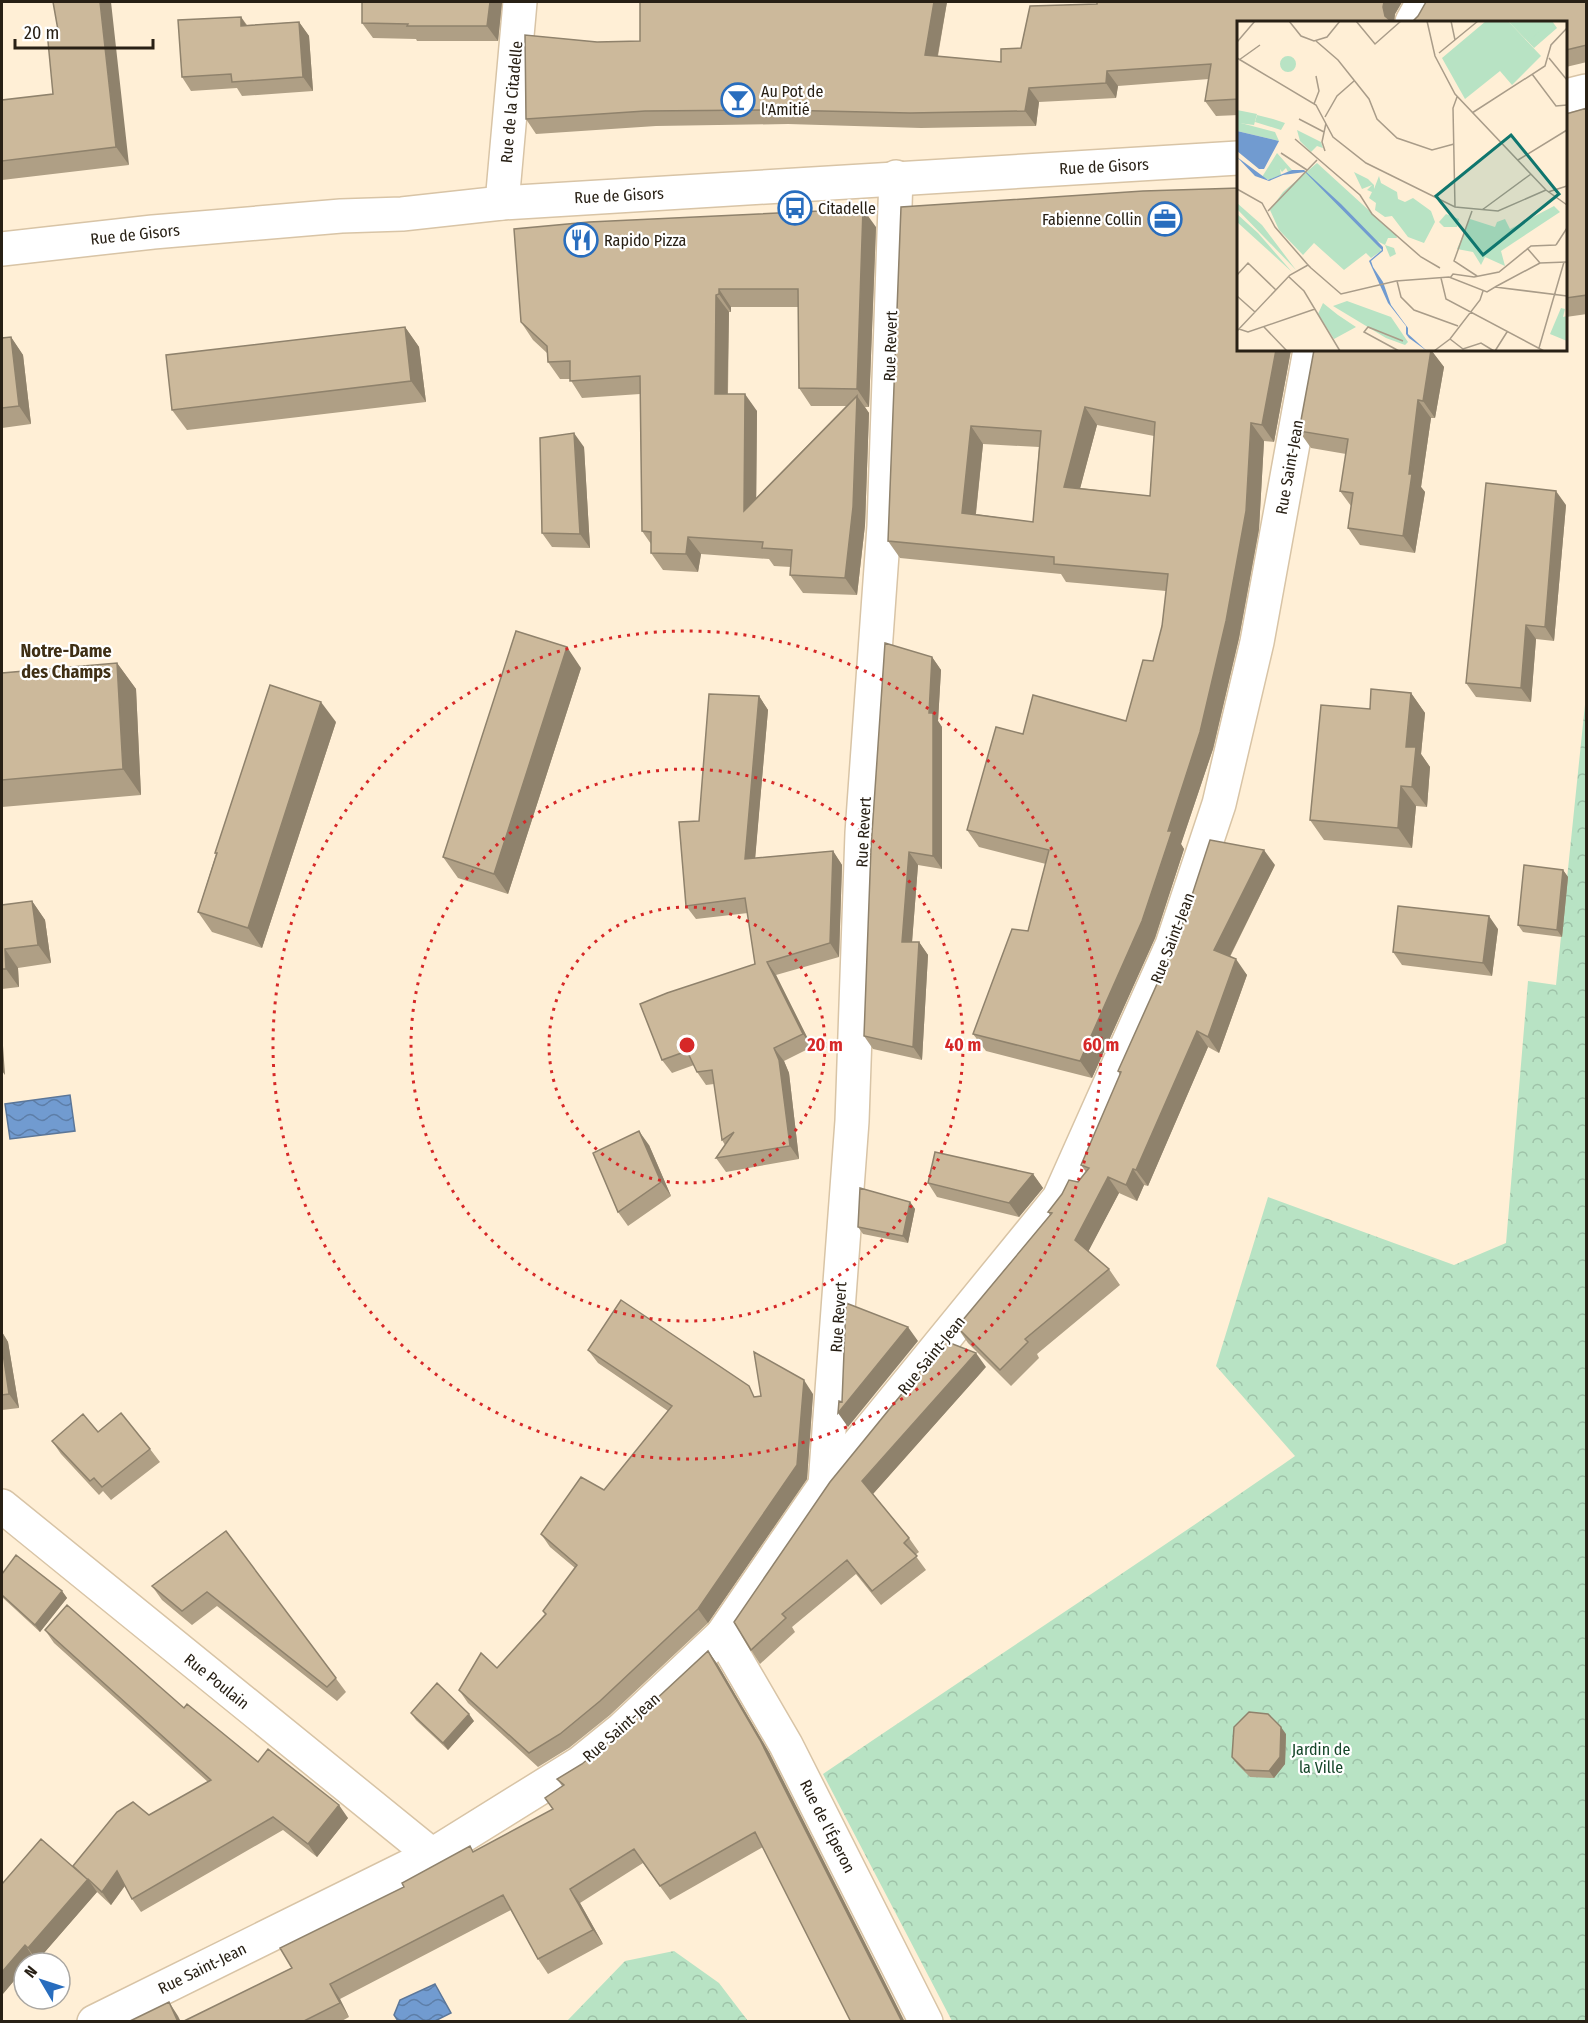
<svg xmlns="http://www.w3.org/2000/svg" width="1588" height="2023" viewBox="0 0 1588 2023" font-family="'Fira Sans Condensed',sans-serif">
	<defs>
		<pattern id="forest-crowns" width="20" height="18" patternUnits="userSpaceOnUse" patternTransform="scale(1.5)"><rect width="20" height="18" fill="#b8e3c4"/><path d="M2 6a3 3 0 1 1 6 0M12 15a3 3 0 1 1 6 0" fill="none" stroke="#9ec2a8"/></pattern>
		<pattern id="water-waves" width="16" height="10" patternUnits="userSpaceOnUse" patternTransform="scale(1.5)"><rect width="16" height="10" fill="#719bd0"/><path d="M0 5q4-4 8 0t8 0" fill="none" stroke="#5d7ea8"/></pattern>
	</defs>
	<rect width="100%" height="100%" fill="#ffefd6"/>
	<path fill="url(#forest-crowns)" d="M1586,695V2021H952L823,1774C980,1667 1139,1564 1295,1456L1216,1366L1268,1197L1454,1265L1506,1243L1528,981L1556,985Z
		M674,1951L719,1983L748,2021H567L625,1961Z"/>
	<path fill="url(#water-waves)" stroke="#5b7698" stroke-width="1.5" d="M70,1095L75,1131L10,1139L5,1104Z
		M435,1984L451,2013L435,2021H398L394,2015L400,2000Z"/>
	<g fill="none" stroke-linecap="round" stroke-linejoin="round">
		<defs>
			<path id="minor" d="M825,1485L852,1121L862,833L884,526L896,177
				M2,1506L432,1855
				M722,1635L786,1745L926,2022"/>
			<path id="tertiary" d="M1412,22L1423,2
				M502,203L520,2
				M94,2022L432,1855L580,1763L622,1729L722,1635L825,1485L1059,1198L1172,945L1219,804L1257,642L1310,350"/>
			<path id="secondary" d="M1566,96L1586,91
				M2,249L153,232L341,216L402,214L502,203L1238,158"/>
		</defs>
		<use href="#minor" stroke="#d8c4a6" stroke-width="36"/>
		<use href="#tertiary" stroke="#d8c4a6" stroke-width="36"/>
		<use href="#secondary" stroke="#d8c4a6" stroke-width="36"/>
		<use href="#minor" stroke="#fff" stroke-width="33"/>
		<use href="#tertiary" stroke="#fff" stroke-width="33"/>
		<use href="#secondary" stroke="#fff" stroke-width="33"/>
	</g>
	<path fill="#af9f85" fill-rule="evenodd" d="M502,2L498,41H417L416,39L373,38L362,23Z
		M640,2H947L938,56L1001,62V49L1021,48L1030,6L1097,4V2H1402L1395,14L1394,22H1239V115L1216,116L1205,101L1209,79L1118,86L1116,98L1039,102L1036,126L921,128L788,124L656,126L536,134L526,119L525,35L597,42L640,41Z
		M1587,2V62L1566,67V22Z
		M241,17L247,25L299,22L309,36L313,91L242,96L237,88L191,91L182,77Z
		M58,30L129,165L2,180V100L53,94Z
		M1587,108V314L1566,317V114Z
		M901,207L1239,350H1291L1274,442L1264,441L1259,529L1239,638L1213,749L1181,844L1184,849L1155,938L1092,1078L986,1051L973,1034L1028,931L1046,864L979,847L967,830L1023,734L1126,721L1153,661L1162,626L1166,591L1066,582L1061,574L900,558L888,541ZM1097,425L1154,436L1150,496L1080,488ZM983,444L1039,447L1033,522L976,514Z
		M876,227L869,407H865L869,413L865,525L857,595L803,593L790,575L791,567L774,566L769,559L701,554L698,572L663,570L651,553V544L642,531L640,394L582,398L570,379H560L548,362L547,353L533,340L521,322ZM731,307H799V388L811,406H846L756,498L757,411L728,394L729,312H731Z
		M405,327L419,347L426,402L187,430L172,410Z
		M11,337L23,355L31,424L2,428V338Z
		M1431,350L1444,367L1435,418H1431L1421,487L1425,492L1415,553L1360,545L1348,528L1351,506L1340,491L1346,454L1311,448L1299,431Z
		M584,447L590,548L552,547L542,533Z
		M1566,505L1554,641L1536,639L1531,702L1476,697L1466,683Z
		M932,657L941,670L938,721L942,727V869L918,865L912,942H919L928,955L922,1060L873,1049L864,1036Z
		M117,663L136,689L141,795L2,807V673Z
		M581,668L508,894L458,878L443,857Z
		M1411,693L1425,713L1421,754L1430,767L1427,807L1416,806L1412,848L1324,840L1310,820L1370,709Z
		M759,696L768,710L755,858L833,851L842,865L839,957L776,975L812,1047L784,1061L789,1073L799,1159L726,1172L716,1158L725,1145L722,1140L714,1084L706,1085L697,1072L694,1065L672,1073L662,1060L755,964L748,913L696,919L686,906L699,821Z
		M336,722L262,948L212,932L198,912L216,854L215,853Z
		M1275,865L1230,957L1247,975L1219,1053L1208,1047L1148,1186L1144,1185L1137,1201L1119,1193L1088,1251L1109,1269L1120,1285L1037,1354L1039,1358L1011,1386L968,1343L957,1327L1050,1215L1048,1212L1078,1182L1086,1172L1081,1165L1120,1075L1118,1071Z
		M1563,870L1568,877L1562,937L1523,932L1518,925Z
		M32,901L45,920L51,963L18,968L19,987L2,989V905Z
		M1498,929L1492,976L1402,965L1393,952Z
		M649,1145L671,1196L628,1226L618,1212Z
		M1033,1174L1043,1188L1019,1217L937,1197L928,1183Z
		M910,1202L915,1209L908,1243L863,1234L858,1227Z
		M2,1332L8,1342L19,1408L2,1410Z
		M588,1350L756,1397L813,1394L807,1479L708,1623L610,1715L569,1748L538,1767L468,1703L459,1690L497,1668L545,1614L543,1611L575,1568L550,1547L541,1534L604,1490L668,1411L598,1363Z
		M986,1367L873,1494L909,1538L919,1552L915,1555L926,1570L881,1605L856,1574L792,1627L795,1632L760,1664L751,1650L734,1622Z
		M98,1432L150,1449L160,1462L111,1500L103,1491L99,1495L61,1454L52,1441Z
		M226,1531L346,1692L337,1701L217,1606L192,1625L162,1600L152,1586Z
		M2,1574L62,1591L67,1598L40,1632L2,1597Z
		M45,1630L184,1708L258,1762L348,1818L317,1857L283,1830L141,1912L132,1899L125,1886L111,1905L97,1892L37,1961L34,1958L30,1963H24V1969L2,1995V1884L74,1868L149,1815L208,1782L54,1643Z
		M708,1651L718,1665L770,1754L763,1847L670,1900L643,1863L580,1903L603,1944L548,1974L538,1959L511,1910L340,1999L349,2017L340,2022H182L292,1968L474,1852L553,1809L562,1786L557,1779L582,1764L624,1729Z
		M411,1713L474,1721L448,1750L416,1720Z
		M1286,1734L1285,1764L1274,1778L1250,1777L1237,1764L1232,1757Z"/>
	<path fill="#8f826c" d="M100,2H111L129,165L116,147Z
		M490,2H502L498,41L487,26Z
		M934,2H947L935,70L925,55Z
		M1384,2H1402L1395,14L1394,22H1390L1385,16L1383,7Z
		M241,17L250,31L241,26Z
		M299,22L309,36L313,91L303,77Z
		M1107,71L1118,86L1116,98L1106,83Z
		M1029,88L1039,102L1036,126L1025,111Z
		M863,209L876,227L869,407L857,389Z
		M719,289L731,307V312L719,294Z
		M716,295L729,312L727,412L715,394Z
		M405,327L419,347L426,402L411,381Z
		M11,337L23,355L31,424L19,406Z
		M1276,350H1291L1274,442L1262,425Z
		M1431,350L1444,367L1435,418L1423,401Z
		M745,394L757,411L756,528L744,511Z
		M857,396L869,413L865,525L857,595L845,578Z
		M1418,400L1431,418L1421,487L1425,492L1415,553L1403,536L1409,474Z
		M1085,407L1097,425L1076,504L1064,487Z
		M1251,423L1264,441L1259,529L1239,638L1213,749L1181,844L1184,849L1155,938L1092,1078L1080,1061L1168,831Z
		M971,426L983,444L974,530L962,513Z
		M574,433L584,447L590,548L580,534Z
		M1556,491L1566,505L1554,641L1545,627Z
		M688,537L701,554L698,572L686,554Z
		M1526,625L1536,639L1531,702L1521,688Z
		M567,647L581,668L508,894L494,874Z
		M932,657L941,670L938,721L942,727V869L933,856L929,713Z
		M117,663L136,689L141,795L123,769Z
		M1411,693L1425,713L1421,754L1430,767L1427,807L1412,787L1406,747Z
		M759,696L768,710L754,872L745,859Z
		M321,702L336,722L262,948L248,928Z
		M1401,786L1416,806L1412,848L1398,828Z
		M1264,850L1275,865L1225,966L1214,950Z
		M833,851L842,865L839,957L830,943Z
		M909,852L918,865L911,955L902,942Z
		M1563,870L1568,877L1562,937L1557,930Z
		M32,901L45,920L51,963L38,945Z
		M1489,916L1498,929L1492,976L1483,963Z
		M919,942L928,955L922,1060L913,1047Z
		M5,949L18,968L19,987L6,969Z
		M1236,959L1247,975L1219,1053L1208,1037Z
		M767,962L776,975L812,1047L803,1034Z
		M2,1031L5,1075L2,1071Z
		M1197,1031L1208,1047L1148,1186L1136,1170Z
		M774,1048L784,1061L789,1073L799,1159L790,1146Z
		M639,1131L649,1145L671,1196L661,1182Z
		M1133,1169L1144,1185L1137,1201L1126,1185Z
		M1033,1174L1043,1188L1019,1217L1009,1203Z
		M1108,1177L1119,1193L1086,1256L1075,1240Z
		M910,1202L915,1209L908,1243L903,1236Z
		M908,1327L918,1341L848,1427L838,1413Z
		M2,1332L8,1342L19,1408L9,1394L2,1347Z
		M976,1353L986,1367L872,1495L862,1481Z
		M804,1380L813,1394L807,1479L708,1623L698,1609Z
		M62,1591L67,1598L40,1632L35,1625Z
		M708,1651L718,1665L770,1754L905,2022H902Z
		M469,1714L474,1721L448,1750L443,1743Z
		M1281,1727L1286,1734L1285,1764L1274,1778L1269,1771Z
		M339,1805L348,1818L317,1857L308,1844Z
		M117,1871L126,1884L111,1905L102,1892Z
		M88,1879L97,1892L37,1961L28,1948Z
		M570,1889L580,1903L603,1944L593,1930Z
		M25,1945L34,1958L30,1963H24V1969L2,1995V1972Z
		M330,1984L340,1999L349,2017L340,2003Z
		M169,2002L178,2016L181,2022H178Z"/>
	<path fill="#ccb99b" stroke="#8f826c" stroke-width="1.5" fill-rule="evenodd" d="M53,2H100L116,147L2,161V100L53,94L47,31L58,30Z
		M362,2H490L487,26H407L408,24L362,23Z
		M640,2H934L925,55L1001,62V49L1021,48L1030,6L1097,4V2H1384L1383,7L1385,16L1392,22H1239V99L1205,101L1211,64L1107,71L1106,83L1029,88L1025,111L910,113L778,110L645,111L526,119L525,35L597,42L640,41Z
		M1426,2H1587V45L1566,50V22H1412L1418,16Z
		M241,17V26L299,22L303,77L232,82L231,74L182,77L178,20Z
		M1587,108V295L1566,298V114Z
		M1239,188V350H1276L1262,425L1251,423L1246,511L1226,621L1200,732L1168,831H1172L1142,921L1080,1061L973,1034L1012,929L1028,931L1049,850L967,830L996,727L1023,734L1033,695L1126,721L1143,660L1153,661L1162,626L1168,574L1054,564V557L888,541L901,207L1143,191ZM1085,407L1155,422L1150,496L1064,487ZM971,426L1041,431L1033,522L962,513Z
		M863,209L857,389L799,388L798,289H719V294L716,295L715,394H745L744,511L857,396L853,507L845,578L790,575L792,550L762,548L763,542L688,537L686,554L651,553V532L642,531L640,376L570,381V361L548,362L547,346L521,322L514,229L589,222Z
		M405,327L411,381L172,410L166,355Z
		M11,337L19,406L2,408V338Z
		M1314,350H1431L1423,401L1418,400L1409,474H1412L1403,536L1348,528L1353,493L1340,491L1348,439L1299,431Z
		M574,433L580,534L542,533L540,438Z
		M1486,483L1556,491L1545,627L1526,625L1521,688L1466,683Z
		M516,631L567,647L494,874L443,857Z
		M885,643L932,657L929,713H933V856L909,852L902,942H919L913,1047L864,1036L871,848Z
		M117,663L123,769L2,780V673Z
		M270,685L321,702L248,928L198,912L217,853H215Z
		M1371,689L1411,693L1406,747H1416L1412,787L1401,786L1398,828L1310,820L1321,705L1370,709Z
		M709,694L759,696L745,859L833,851L830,943L767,962L803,1034L774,1048L779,1060L790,1146L716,1158L734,1132L722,1140L712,1070L697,1072L687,1051L662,1060L640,1004L667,993L755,964L745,898L686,906L679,822L699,821Z
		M1210,840L1264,850L1214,950L1236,959L1208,1037L1197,1031L1136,1170L1133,1169L1126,1185L1108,1177L1075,1240L1109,1269L1025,1339L1028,1342L1000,1370L957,1327L1052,1213L1048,1212L1062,1194L1069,1180L1078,1182L1089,1168L1081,1165L1121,1072L1118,1071L1179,935Z
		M1524,865L1563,870L1557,930L1518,925Z
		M32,901L38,945L5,949L6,969H2V905Z
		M1398,906L1489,916L1483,963L1393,952Z
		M639,1131L661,1182L618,1212L593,1153Z
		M935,1152L1033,1174L1009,1203L928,1183Z
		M860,1188L910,1202L903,1236L858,1227Z
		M621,1300L749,1386L754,1397L761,1396L754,1352L804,1380L797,1465L698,1609L600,1701L560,1734L529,1753L459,1690L481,1653L497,1668L546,1614L543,1611L577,1565L541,1534L581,1477L604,1490L672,1406L588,1350Z
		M846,1303L908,1327L838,1413L839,1401L842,1402Z
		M945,1341L976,1353L862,1481L909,1538L904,1543L917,1556L872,1591L847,1560L782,1614L786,1618L751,1650L734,1622L830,1482Z
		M2,1347L9,1394L2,1395Z
		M121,1413L150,1449L102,1487L94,1478L90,1481L52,1441L83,1414L98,1432Z
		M226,1531L336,1678L327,1687L207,1592L182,1611L152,1586Z
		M16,1555L62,1591L35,1625L2,1595V1574Z
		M67,1605L184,1708L187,1704L258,1762L268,1749L339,1805L308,1844L273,1817L132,1899L117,1871L102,1892L88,1879L28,1948L25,1945L2,1972V1884L41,1839L87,1879L73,1866L117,1812L133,1802L149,1815L211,1780L45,1630Z
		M708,1651L760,1740L902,2022H851L755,1832L660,1886L634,1849L570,1889L593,1930L538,1959L503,1895L330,1984L340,2003L302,2022H182L292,1968L280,1948L404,1887L402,1883L470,1846L473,1852L553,1809L545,1798L564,1785L557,1779L582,1764L624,1729Z
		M437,1683L469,1714L443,1743L411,1713Z
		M1249,1712L1268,1714L1281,1727L1280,1757L1269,1771L1245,1770L1232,1757L1234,1727Z
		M169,2002L178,2022H128Z"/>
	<g fill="none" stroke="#d62828" stroke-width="3" stroke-dasharray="3 6">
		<circle cx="687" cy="1045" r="138"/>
		<circle cx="687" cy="1045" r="276"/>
		<circle cx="687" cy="1045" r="414"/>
	</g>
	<defs>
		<symbol id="bar-ring" viewBox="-11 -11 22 22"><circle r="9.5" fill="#fff" stroke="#286dbe" stroke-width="1.5"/><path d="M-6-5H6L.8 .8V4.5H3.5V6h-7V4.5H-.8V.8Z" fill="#286dbe"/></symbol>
		<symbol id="bus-ring" viewBox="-11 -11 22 22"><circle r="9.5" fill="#fff" stroke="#286dbe" stroke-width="1.5"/><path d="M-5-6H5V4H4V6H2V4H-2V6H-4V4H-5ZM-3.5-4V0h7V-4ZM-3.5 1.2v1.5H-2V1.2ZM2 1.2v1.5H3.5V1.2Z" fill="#286dbe"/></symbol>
		<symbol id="office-ring" viewBox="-11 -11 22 22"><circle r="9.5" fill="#fff" stroke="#286dbe" stroke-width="1.5"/><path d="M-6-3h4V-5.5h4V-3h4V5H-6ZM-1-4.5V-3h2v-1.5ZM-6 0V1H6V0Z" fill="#286dbe"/></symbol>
		<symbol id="restaurant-ring" viewBox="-11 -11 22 22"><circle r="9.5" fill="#fff" stroke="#286dbe" stroke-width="1.5"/><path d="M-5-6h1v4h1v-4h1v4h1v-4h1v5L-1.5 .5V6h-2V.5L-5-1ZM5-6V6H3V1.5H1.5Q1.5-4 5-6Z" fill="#286dbe"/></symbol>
	</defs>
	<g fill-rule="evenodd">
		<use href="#bar-ring" x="719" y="81" width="38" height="38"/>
		<use href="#bus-ring" x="776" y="189" width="38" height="38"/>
		<use href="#office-ring" x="1146" y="200" width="38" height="38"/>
		<use href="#restaurant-ring" x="562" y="221" width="38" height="38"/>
	</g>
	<g text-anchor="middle" stroke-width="4.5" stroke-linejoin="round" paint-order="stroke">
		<g font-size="16" fill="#282015" stroke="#fff" text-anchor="start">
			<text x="761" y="97">Au Pot de<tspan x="761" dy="18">l'Amitié</tspan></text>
			<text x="818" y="214">Citadelle</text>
			<text x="1142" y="225" text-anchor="end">Fabienne Collin</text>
			<text x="604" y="246">Rapido Pizza</text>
		</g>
		<g font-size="16" fill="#282015" stroke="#fff">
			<text transform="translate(511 102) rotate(-85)" y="6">Rue de la Citadelle</text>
			<text transform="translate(1104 166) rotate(-3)" y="6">Rue de Gisors</text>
			<text transform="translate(619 195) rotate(-3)" y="6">Rue de Gisors</text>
			<text transform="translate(135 234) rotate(-6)" y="6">Rue de Gisors</text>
			<text transform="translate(890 346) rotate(-88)" y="6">Rue Revert</text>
			<text transform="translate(1289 467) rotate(-80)" y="6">Rue Saint-Jean</text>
			<text transform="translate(863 832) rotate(-87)" y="6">Rue Revert</text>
			<text transform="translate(1172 938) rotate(-69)" y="6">Rue Saint-Jean</text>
			<text transform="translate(838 1317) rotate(-86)" y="6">Rue Revert</text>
			<text transform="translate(931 1355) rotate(-51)" y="6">Rue Saint-Jean</text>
			<text transform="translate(217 1681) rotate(39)" y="6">Rue Poulain</text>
			<text transform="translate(621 1727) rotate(-41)" y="6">Rue Saint-Jean</text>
			<text transform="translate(828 1826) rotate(63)" y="6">Rue de l'Éperon</text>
			<text transform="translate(202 1968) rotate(-26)" y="6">Rue Saint-Jean</text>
		</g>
		<g font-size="16" fill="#154629" stroke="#fff">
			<text x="1321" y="1755">Jardin de<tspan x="1321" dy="18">la Ville</tspan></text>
		</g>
		<g font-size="18" font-weight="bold" fill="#3f2f15" stroke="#fff">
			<text x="66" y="657">Notre-Dame<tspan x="66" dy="21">des Champs</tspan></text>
		</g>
	</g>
	<g transform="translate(1237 21)">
		<rect width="330" height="330" fill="#ffefd6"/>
		<path d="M271,0H315L320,7L297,27ZM43 43a8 8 0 1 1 16 0a8 8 0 1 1-16 0ZM0,89L20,93L17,104L1,102ZM60,109L84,121L86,127L80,125L74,131L63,120ZM80,142L159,214L160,217H151L148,224L157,227L159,233L153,236L148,224L140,220L144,230L134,237L129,232L107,249L77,222L66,234L42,209L33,189L46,171ZM117,151L131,158L137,164V168L142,155L144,162L160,171L161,178L168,181L176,177L194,190L198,201L187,222L171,216L155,195L148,196L138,189L139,182L132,177L135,171L130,169L135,164L125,168ZM0,182L25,204L59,249L0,188ZM317,185L323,191L264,230L268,245L248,236L244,244L236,231L220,228L233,198L258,206L260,201L268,198L273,208ZM0,193L21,212L55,251L0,201ZM209,193L222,198L220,206H207L202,201ZM110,280L154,296L171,321L168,324L149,317L96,285ZM86,282L101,294L119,306L97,318L81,293ZM324,287L328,288L326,296L330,295V320L313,313Z" fill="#b8e3c4"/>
		<path d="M249,0H271L304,35L275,64L263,50L228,78L205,37Z" fill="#b8e3c4"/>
		<path d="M20,94L36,98L48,102L44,109L18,101ZM0,101L38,111L42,120L0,110ZM40,132L55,149L51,151L49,147L45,151L43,148L44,154L32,159L25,156Z" fill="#b8e3c4"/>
		<path d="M283,0H294L303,10L293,19L279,3Z" fill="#b8e3c4"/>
		<path d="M0,110L42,120L27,148H22L0,130ZM0,136L31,159L55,149H67L104,183L146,226V230L134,240L136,246L146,261L154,284L171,307V313L190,330L172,317L169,313V305L151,282L132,240L145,229L135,219L68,151L46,154L32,160L18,155Z" fill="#719bd0"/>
		<path fill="none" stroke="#a99c89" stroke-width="1.5" d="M52,0L64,15L77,20L90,16L103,0M119,0L138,23L164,0M190,0L198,35L218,73L309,169L330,184M214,0L218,19M79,20L101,39L132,78L140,98L160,117L195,129L217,123M0,21L18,0M202,32L241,0M0,37L79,84L96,116L129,142L218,186L261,190L309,169M312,37L330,59M2,39L23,24M295,53L319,85L330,84M77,83L82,70L79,55M235,92L308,45L314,24L330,7M88,96L100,75L117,60M62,98L87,111M58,118L123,174L135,193L184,236L203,247M88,130L85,121L89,102M44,132L70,149M281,139L330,109M0,168L25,182L38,206L71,244M311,171L330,165M218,186L216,87L220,76M245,189L294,153M31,190L80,139M235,190L217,240L240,255M319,224L330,207M290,227L303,242L330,241M74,247L104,273L159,260L212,256L250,271L258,266L330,275M0,254L11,242L39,269M51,255L67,270L103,330M204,257L209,278L307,330M213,257L216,253L237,256L262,251L294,225L319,224M160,260L164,276L177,289L221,305M258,266L303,242M0,275L18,291M27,306L50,330M2,308L11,311L78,288M0,310L53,254L71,244L74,247M213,318L226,328L244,322L257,330M302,327L327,241M162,330L127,311L131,306L166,320M197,330L213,318L243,279L246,270M258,330L270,311"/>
		<path fill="#0f766e" fill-opacity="0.15" stroke="#0f766e" stroke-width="3" d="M274,114L322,173L246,234L199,175Z"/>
		<rect width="330" height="330" fill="none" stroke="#282015" stroke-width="3"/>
	</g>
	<circle cx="687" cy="1045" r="9" fill="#d62828" stroke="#fff" stroke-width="3"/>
	<g font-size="18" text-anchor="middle" font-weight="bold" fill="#d62828" stroke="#fff" stroke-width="4.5" stroke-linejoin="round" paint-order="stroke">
		<text x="825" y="1051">20 m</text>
		<text x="963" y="1051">40 m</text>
		<text x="1101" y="1051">60 m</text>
	</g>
	<rect width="1588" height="2023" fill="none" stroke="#282015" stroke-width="6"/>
	<g transform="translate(42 1981) rotate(309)"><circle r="28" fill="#ffffff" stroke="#a9a6a1" stroke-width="1.5"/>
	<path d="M0-4.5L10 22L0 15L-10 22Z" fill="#286dbe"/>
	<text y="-9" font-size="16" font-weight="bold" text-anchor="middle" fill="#282015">N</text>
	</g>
	<path d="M15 39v9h138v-9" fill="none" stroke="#282015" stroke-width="3"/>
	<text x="24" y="39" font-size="18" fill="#282015" stroke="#ffffff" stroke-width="4.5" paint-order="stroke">20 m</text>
</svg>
